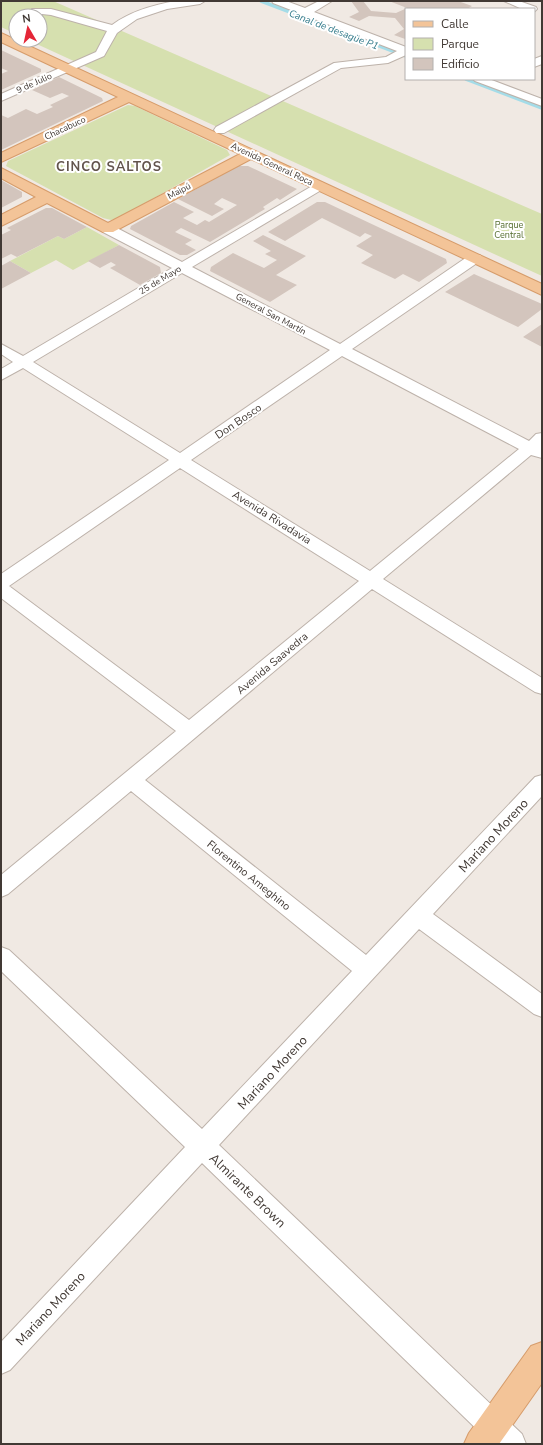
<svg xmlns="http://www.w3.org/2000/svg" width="543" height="1445" viewBox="0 0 543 1445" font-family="'Nunito Sans',sans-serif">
	<rect width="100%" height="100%" fill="#f0e9e3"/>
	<path fill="#d6e0af" d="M1,1H53L542,214V276L28,40H40V16H16V34L1,27Z
		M128,105L135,106L227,150L230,155L119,218L111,220L103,218L6,166L8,161Z
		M87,227L119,245L73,270L56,260L31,273L10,261L58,236L64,239Z"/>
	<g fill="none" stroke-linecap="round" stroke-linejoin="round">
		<path stroke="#a4dce8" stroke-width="3.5" d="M261,1L406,56
			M466,79L542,108"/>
	</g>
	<path fill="#d3c5bd" d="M351,1H363L371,11L396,13L407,8L389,1H458L472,6L467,9H406L405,39L394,35L404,29L395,18L369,16L359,21L349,17L359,12Z
		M1,50L41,69V72L1,90V74L8,71L1,68Z
		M59,77L102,98L103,101L1,150V115L8,118L26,109L37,114L53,107L50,105L69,96L62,93L50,98L32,90Z
		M238,166H248L297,189L280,200L277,198L263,207L265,209L210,242L181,228L175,232L192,240L185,244L196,250L187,255H180L130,229L131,226L174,202L194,212L183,218L197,225L205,220L209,222L237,205L222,198L214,204L224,209L212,216L178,199Z
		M1,180L22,192V197L1,208Z
		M317,202H325L446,259L447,263L419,282L403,274L395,279L361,263L373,255L356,246L372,236L365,233L360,237L322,218L285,241L268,232Z
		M46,208H52L87,227L64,239L58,236L17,257L11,254L1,259V235L11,230L7,228Z
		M263,235L306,256L276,275L297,285L270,302L210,271L211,267L233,253L264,268L277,260L265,254L271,251L253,241Z
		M119,245L160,267L161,273L140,285L110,268L116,265L111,262L100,268L88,261Z
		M10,261L31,273L1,289V266Z
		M474,274L542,304V309L518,327L445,292Z
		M542,324V347L523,337Z"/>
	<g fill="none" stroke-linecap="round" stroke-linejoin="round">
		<defs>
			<path id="minor" d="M176,1H205L200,4L167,9L137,19L117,33L104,56L1,101V94L96,52L107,31L51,15L42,14L40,18V16H32V9H51L112,25C131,11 153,5 176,1Z
				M272,1H286L305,8L319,1H332L314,12L406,47V55L388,63L341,68L224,133H216L214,130L216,127L334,63L386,57L397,51L273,3Z
				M504,1H519L536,7L537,9L534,12V9H522Z
				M542,56V64L534,67V59Z
				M473,79H489L542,99V106L475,81Z
				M319,182L323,183L325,186L323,189L192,267L340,344L470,255H480L482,258L480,261L352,349L529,441L536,434L542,433V458L531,455L383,579L542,678V694L535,692L372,589L145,780L366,955L535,777L542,775V796L433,914L542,994V1017L534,1014L419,929L219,1145L522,1434L526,1444H492L202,1163L10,1370L1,1374V1342L185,1147L1,971V947L9,950L202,1129L352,971L131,791L8,894L1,897V875L176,731L1,598V574L169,460L23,368L1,380V369L13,362L1,354V344L23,356L172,268L103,232L101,229L103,226H113L182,262ZM182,273L330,350L180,453L33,362ZM342,356L519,449L370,571L191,460ZM180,468L359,581L189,720L9,586Z"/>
			<path id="major" d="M1,33L542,284V295L251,159L113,232H103L47,203L1,226V215L36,197L1,178V168L108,223L240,154L129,102L1,162V153L118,97L1,42Z
				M542,1342V1383L499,1444H464L469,1433L531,1346Z"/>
		</defs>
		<use href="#minor" stroke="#bdb2aa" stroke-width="2"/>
		<use href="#major" stroke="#d69c6b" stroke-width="2"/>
		<use href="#minor" fill="#fff" fill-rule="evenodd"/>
		<use href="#major" fill="#f3c498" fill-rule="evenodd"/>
	</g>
	<g text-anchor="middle" stroke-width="4" stroke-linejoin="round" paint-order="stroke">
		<g font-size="9" fill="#413934" stroke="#fff">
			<text transform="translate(34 83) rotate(-24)" y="3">9 de Julio</text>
			<text transform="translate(65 128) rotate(-25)" y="3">Chacabuco</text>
			<text transform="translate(272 164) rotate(25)" y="3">Avenida General Roca</text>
			<text transform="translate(179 191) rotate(-28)" y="3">Maipú</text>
			<text transform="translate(160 280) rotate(-31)" y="3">25 de Mayo</text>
			<text transform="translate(271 314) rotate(28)" y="3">General San Martín</text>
		</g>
		<g font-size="9" fill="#546c2e" stroke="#fff">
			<text x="509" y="228">Parque<tspan x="509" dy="10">Central</tspan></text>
		</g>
		<g font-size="10" font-style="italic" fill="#337b8b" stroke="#fff">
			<text transform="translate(334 29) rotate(21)" y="4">Canal de desagüe P1</text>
		</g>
		<g font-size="11" fill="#413934" stroke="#fff">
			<text transform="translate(238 421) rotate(-34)" y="4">Don Bosco</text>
			<text transform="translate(272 517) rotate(32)" y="4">Avenida Rivadavia</text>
			<text transform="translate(272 663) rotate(-40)" y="4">Avenida Saavedra</text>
			<text transform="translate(249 875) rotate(39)" y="4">Florentino Ameghino</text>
		</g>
		<g font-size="13" font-weight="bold" letter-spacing="1" fill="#62544c" stroke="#fff">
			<text x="109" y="171">CINCO SALTOS</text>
		</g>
		<g font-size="13" fill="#413934" stroke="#fff">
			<text transform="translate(493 835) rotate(-47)" y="5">Mariano Moreno</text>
			<text transform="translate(272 1072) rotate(-47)" y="5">Mariano Moreno</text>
			<text transform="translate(248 1190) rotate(44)" y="5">Almirante Brown</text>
			<text transform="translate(50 1308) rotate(-47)" y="5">Mariano Moreno</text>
		</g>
	</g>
	<rect width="543" height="1445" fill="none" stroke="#413934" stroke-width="4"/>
	<rect x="405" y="8" width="130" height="72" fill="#ffffff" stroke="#b3b0ae"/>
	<rect x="413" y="21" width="20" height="6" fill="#f3c498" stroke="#b3b0ae"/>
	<text x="441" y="28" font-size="12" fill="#413934">Calle</text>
	<rect x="413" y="38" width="20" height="12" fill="#d6e0af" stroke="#b3b0ae"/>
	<text x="441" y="48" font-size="12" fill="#413934">Parque</text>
	<rect x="413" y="58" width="20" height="12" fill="#d3c5bd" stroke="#b3b0ae"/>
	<text x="441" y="68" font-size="12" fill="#413934">Edificio</text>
	<g transform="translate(28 28) rotate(351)"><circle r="19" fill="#ffffff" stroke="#b3b0ae"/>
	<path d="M0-3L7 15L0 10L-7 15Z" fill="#e42637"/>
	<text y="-6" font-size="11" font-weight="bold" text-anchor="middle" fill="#413934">N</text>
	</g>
</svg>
